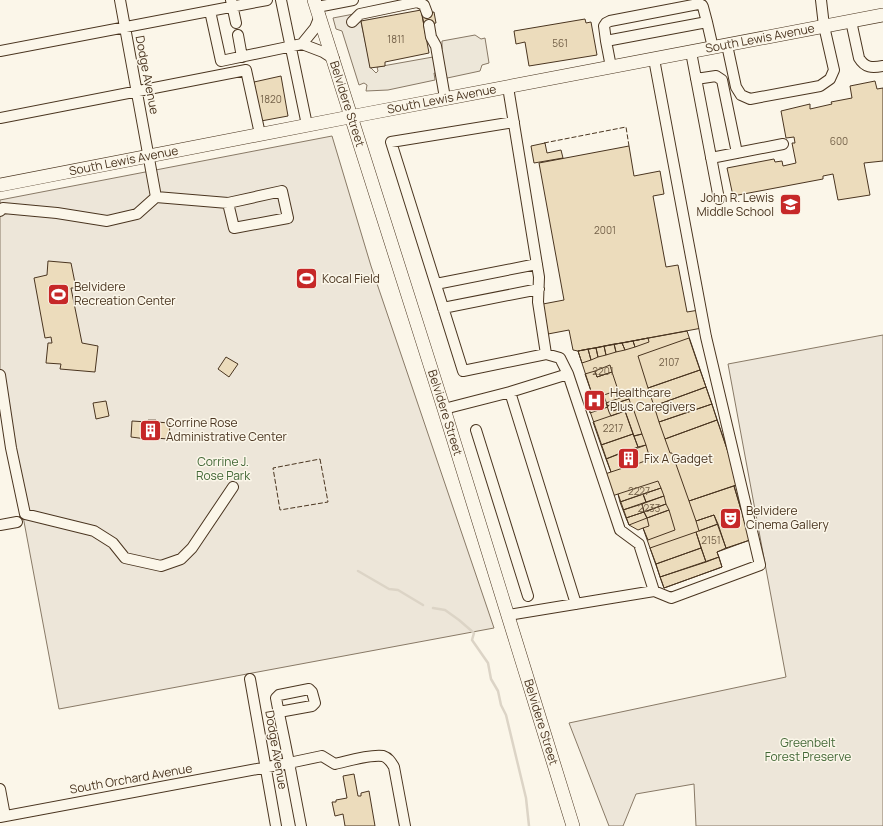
<svg xmlns="http://www.w3.org/2000/svg" width="883" height="826" viewBox="0 0 883 826" font-family="Manrope,sans-serif">
	<rect width="100%" height="100%" fill="#fbf6e9"/>
	<path fill="#ede6d9" stroke="#887966" d="M332,136L371,266L494,628L59,709L0,393V200Z
		M883,335V826H696L694,784L636,794L623,826H609L569,723L786,677L728,364Z"/>
	<path fill="#ede7d9" stroke="#887966" d="M359,13L371,68L376,73L378,71L377,67L433,57L432,51L442,49V41L475,35L481,39L485,38L489,63L482,65L480,71L438,80L435,73H434L435,80L388,90L366,91L367,85L364,83L359,85L342,31L336,29L333,18Z"/>
	<g fill="none" stroke-linecap="round" stroke-linejoin="round">
		<path stroke="#dcd4c6" stroke-width="2.5" d="M358,571L389,589L398,590L423,605
			M433,608L445,610L459,620L474,633L472,640L488,663L491,679L498,691L501,705L506,715L526,798L529,826"/>
	</g>
	<path fill="#ecdcbc" stroke="#4a3520" d="M421,10L429,53L385,62V66L370,68L361,21Z
		M434,12L436,23L424,25L422,14Z
		M585,19L586,23L591,22L597,55L529,66L525,42L516,44L514,31Z
		M281,76L288,116L261,121L254,82Z
		M875,81L877,89L883,88V161L864,163L870,195L838,200L833,174L823,176V179L733,196L727,168L774,159L775,162L782,161L783,166L796,163L792,143H795L794,137L786,138L781,111L810,104V109L832,104L831,102L852,98L850,86Z
		M545,143L547,153L561,150L563,158L534,163L531,146Z
		M629,146L634,176L660,171L664,194L653,196L666,267L678,265L687,312L699,310L702,328L578,351L573,350L569,330L548,334L543,304L564,300L539,163Z
		M48,261L71,263L76,288H71L82,343L98,346L95,372L60,369L61,364L46,363L48,343H52L51,337L45,338L34,278L47,275Z
		M687,331L739,484L734,486L750,540L717,552L722,567L664,588L643,528L638,530L629,525L618,494L612,496L605,474L611,472L585,397L592,394L578,351Z
		M648,338L649,342L635,347L633,341Z
		M689,338L700,370L648,388L638,356Z
		M633,341L635,347L625,350L622,343Z
		M622,343L625,350L616,352L614,344Z
		M614,344L616,352L606,355L604,346Z
		M604,346L606,355L598,357L596,348Z
		M596,348L598,357L591,360L588,349Z
		M588,349L591,360L582,363L578,351Z
		M226,357L238,364L229,377L218,369Z
		M610,365L612,372L597,377L595,371Z
		M700,370L706,387L654,406L648,388Z
		M595,371L597,377L612,372L618,390L604,395L602,391L592,394L585,374Z
		M706,387L712,404L659,422L654,406Z
		M602,391L608,407L590,413L585,397Z
		M628,395L629,399L607,406L606,403Z
		M629,399L631,405L609,412L607,406Z
		M106,401L109,416L96,419L93,403Z
		M712,404L717,420L665,439L659,422Z
		M631,405L633,408L611,416L609,412Z
		M633,408L642,434L634,436L625,411Z
		M625,411L633,434L601,445L593,422Z
		M148,420H156V422L170,423L169,439L154,438V440L131,437L132,421L148,422Z
		M717,420L739,484L689,501L672,453H670L665,439Z
		M633,434L638,447L606,459L601,445Z
		M642,434L646,445L638,447L634,436Z
		M646,445L650,459L637,464L632,450Z
		M632,450L637,464L623,468L618,454Z
		M618,454L623,468L611,472L606,459Z
		M658,481L661,488L620,502L618,494Z
		M734,486L750,540L726,548L714,515L696,521L689,501Z
		M661,488L664,496L646,502L643,494Z
		M643,494L646,502L623,510L620,502Z
		M664,496L666,504L644,512L642,504Z
		M642,504L644,512L626,518L623,510Z
		M666,504L669,510L647,518L644,512Z
		M669,510L675,530L648,540L643,528L649,526L647,518Z
		M644,512L647,518L629,525L626,518Z
		M714,515L718,524L699,531L696,521Z
		M718,524L726,548L717,552L719,557L706,562L696,532Z
		M696,532L701,548L656,564L650,548Z
		M701,548L706,562L660,577L656,564Z
		M719,557L722,567L664,588L660,577Z
		M354,774L358,796H361V793L369,791L375,826H345L343,814L335,816L332,802H336V800L347,798L343,776Z"/>
	<g fill="none" stroke-linecap="round" stroke-linejoin="round">
		<defs>
			<path id="minor" d="M120,0L156,197L228,203L282,191L288,218L234,228L228,203
				M231,0L236,23
				M281,0L307,125
				M317,7L353,0
				M210,11L221,61L302,44L315,28L320,16
				M851,21L859,58C865,68 872,68 883,66
				M352,22L360,14L417,2L424,5L427,13
				M429,25L431,37L436,46L445,98
				M238,35L242,57
				M606,41L604,26L606,23L610,21L698,4L702,5L703,7L707,22
				M302,44L323,52L334,59
				M727,45L736,87L741,95L750,99L820,86L830,79L834,70L824,26L821,0
				M0,51L267,0
				M691,52L719,199
				M611,67L606,41L707,22L713,48
				M696,79L716,76L722,80L737,153
				M508,87L539,277L538,302L546,354L560,358L568,374L620,530L639,544L654,591
				M0,118L246,70L260,134
				M514,122L391,142L463,371L546,354
				M711,158L783,144
				M0,211L3,208L57,213L107,221L137,214L156,197
				M436,284L537,264
				M443,308L539,289
				M0,375L11,448L25,514L94,531L113,543L125,558L161,566L181,559L192,548L233,487
				M510,392L576,604
				M444,409L510,392L568,374
				M476,430L528,596
				M0,525L17,522
				M508,615L654,591L671,598L760,565L706,337L654,59
				M250,679L276,826
				M279,712L312,706L315,703L312,692L309,689L279,695L276,698C280,720 285,741 289,763L322,756L335,764C348,761 370,754 383,756C389,758 391,762 394,767L405,826
				M0,789L5,816
				M0,817L289,763L301,826"/>
			<g id="major">
				<path id="s1" d="M314,0L444,409L573,826"/>
				<path id="s2" d="M0,185L365,114L883,15"/>
			</g>
		</defs>
		<use href="#minor" stroke="#4a3520" stroke-width="12"/>
		<use href="#major" stroke="#4a3520" stroke-width="14"/>
		<use href="#minor" stroke="#fbf6e9" stroke-width="10"/>
		<use href="#major" stroke="#fbf6e9" stroke-width="13"/>
		<path stroke="#4a3520" stroke-width="1" stroke-dasharray="5 2" stroke-linecap="butt" d="M544,143L626,127L629,146
			M320,459L328,502L280,510L273,468Z"/>
	</g>
	<defs>
		<symbol id="school-square" viewBox="-11 -11 22 22"><rect x="-9" y="-9" width="18" height="18" rx="4" fill="#c62828" stroke="#fbf6e9"/><path d="M0-5L7-2L0 1L-7-2ZM-4 1L0 2.5L4 1V4Q0 6-4 4Z" fill="#fff"/></symbol>
		<symbol id="stadium-square" viewBox="-11 -11 22 22"><rect x="-9" y="-9" width="18" height="18" rx="4" fill="#c62828" stroke="#fbf6e9"/><path d="M0-5a6.5 5 0 1 0 0 10a6.5 5 0 1 0 0-10ZM-3.5-1.8h7v3.6h-7Z" fill="#fff"/></symbol>
		<symbol id="hospital-square" viewBox="-11 -11 22 22"><rect x="-9" y="-9" width="18" height="18" rx="4" fill="#c62828" stroke="#fbf6e9"/><path d="M-5-5h3v3.5h4V-5h3V5h-3V1.5h-4V5h-3Z" fill="#fff"/></symbol>
		<symbol id="building-square" viewBox="-11 -11 22 22"><rect x="-9" y="-9" width="18" height="18" rx="4" fill="#c62828" stroke="#fbf6e9"/><path d="M-4-6H4V6H1V3H-1V6H-4ZM-2.5-4.3h1.7v1.8h-1.7ZM.8-4.3h1.7v1.8H.8ZM-2.5-1h1.7V.8h-1.7ZM.8-1h1.7V.8H.8Z" fill="#fff"/></symbol>
		<symbol id="theatre-square" viewBox="-11 -11 22 22"><rect x="-9" y="-9" width="18" height="18" rx="4" fill="#c62828" stroke="#fbf6e9"/><path d="M-5-5.5Q0-4 5-5.5V0Q5 5 0 6Q-5 5-5 0ZM-3.3-2.5H-1v1.5H-3.3ZM1-2.5H3.3v1.5H1ZM-2.8 1Q0 5.5 2.8 1Z" fill="#fff"/></symbol>
	</defs>
	<g fill-rule="evenodd">
		<use href="#school-square" x="778" y="192" width="25" height="25"/>
		<use href="#stadium-square" x="294" y="266" width="25" height="25"/>
		<use href="#stadium-square" x="46" y="282" width="25" height="25"/>
		<use href="#hospital-square" x="582" y="388" width="25" height="25"/>
		<use href="#building-square" x="138" y="418" width="25" height="25"/>
		<use href="#building-square" x="616" y="446" width="25" height="25"/>
		<use href="#theatre-square" x="718" y="506" width="25" height="25"/>
	</g>
	<g text-anchor="middle" stroke-width="3" stroke-linejoin="round" paint-order="stroke">
		<g font-size="10" fill="#725f47">
			<text x="396" y="43">1811</text>
			<text x="560" y="47">561</text>
			<text x="271" y="103">1820</text>
			<text x="839" y="145">600</text>
			<text x="605" y="234">2001</text>
			<text x="669" y="366">2107</text>
			<text x="603" y="375">2201</text>
			<text x="613" y="432">2217</text>
			<text x="639" y="495">2227</text>
			<text x="649" y="512">2233</text>
			<text x="711" y="544">2151</text>
		</g>
		<g font-size="12" fill="#4a3520" stroke="#fbf6e9">
			<text dy="4" stroke="none"><textPath href="#s2" startOffset="774">South Lewis Avenue</textPath></text>
			<text transform="translate(147 75) rotate(79)" y="4">Dodge Avenue</text>
			<text dy="4" stroke="none"><textPath href="#s2" startOffset="450">South Lewis Avenue</textPath></text>
			<text dy="4" stroke="none"><textPath href="#s1" startOffset="109">Belvidere Street</textPath></text>
			<text dy="4" stroke="none"><textPath href="#s2" startOffset="126">South Lewis Avenue</textPath></text>
			<text dy="4" stroke="none"><textPath href="#s1" startOffset="433">Belvidere Street</textPath></text>
			<text dy="4" stroke="none"><textPath href="#s1" startOffset="757">Belvidere Street</textPath></text>
			<text transform="translate(276 750) rotate(80)" y="4">Dodge Avenue</text>
			<text transform="translate(131 779) rotate(-10)" y="4">South Orchard Avenue</text>
		</g>
		<g font-size="12" fill="#4a3520" stroke="#fbf6e9" text-anchor="start">
			<text x="774" y="202" text-anchor="end">John R. Lewis<tspan x="774" dy="14">Middle School</tspan></text>
			<text x="322" y="283">Kocal Field</text>
			<text x="74" y="291">Belvidere<tspan x="74" dy="14">Recreation Center</tspan></text>
			<text x="610" y="397">Healthcare<tspan x="610" dy="14">Plus Caregivers</tspan></text>
			<text x="166" y="427">Corrine Rose<tspan x="166" dy="14">Administrative Center</tspan></text>
			<text x="644" y="463">Fix A Gadget</text>
			<text x="746" y="515">Belvidere<tspan x="746" dy="14">Cinema Gallery</tspan></text>
		</g>
		<g font-size="12" fill="#436837" stroke="#fbf6e9">
			<text x="223" y="466">Corrine J.<tspan x="223" dy="14">Rose Park</tspan></text>
			<text x="808" y="747">Greenbelt<tspan x="808" dy="14">Forest Preserve</tspan></text>
		</g>
	</g>
</svg>
